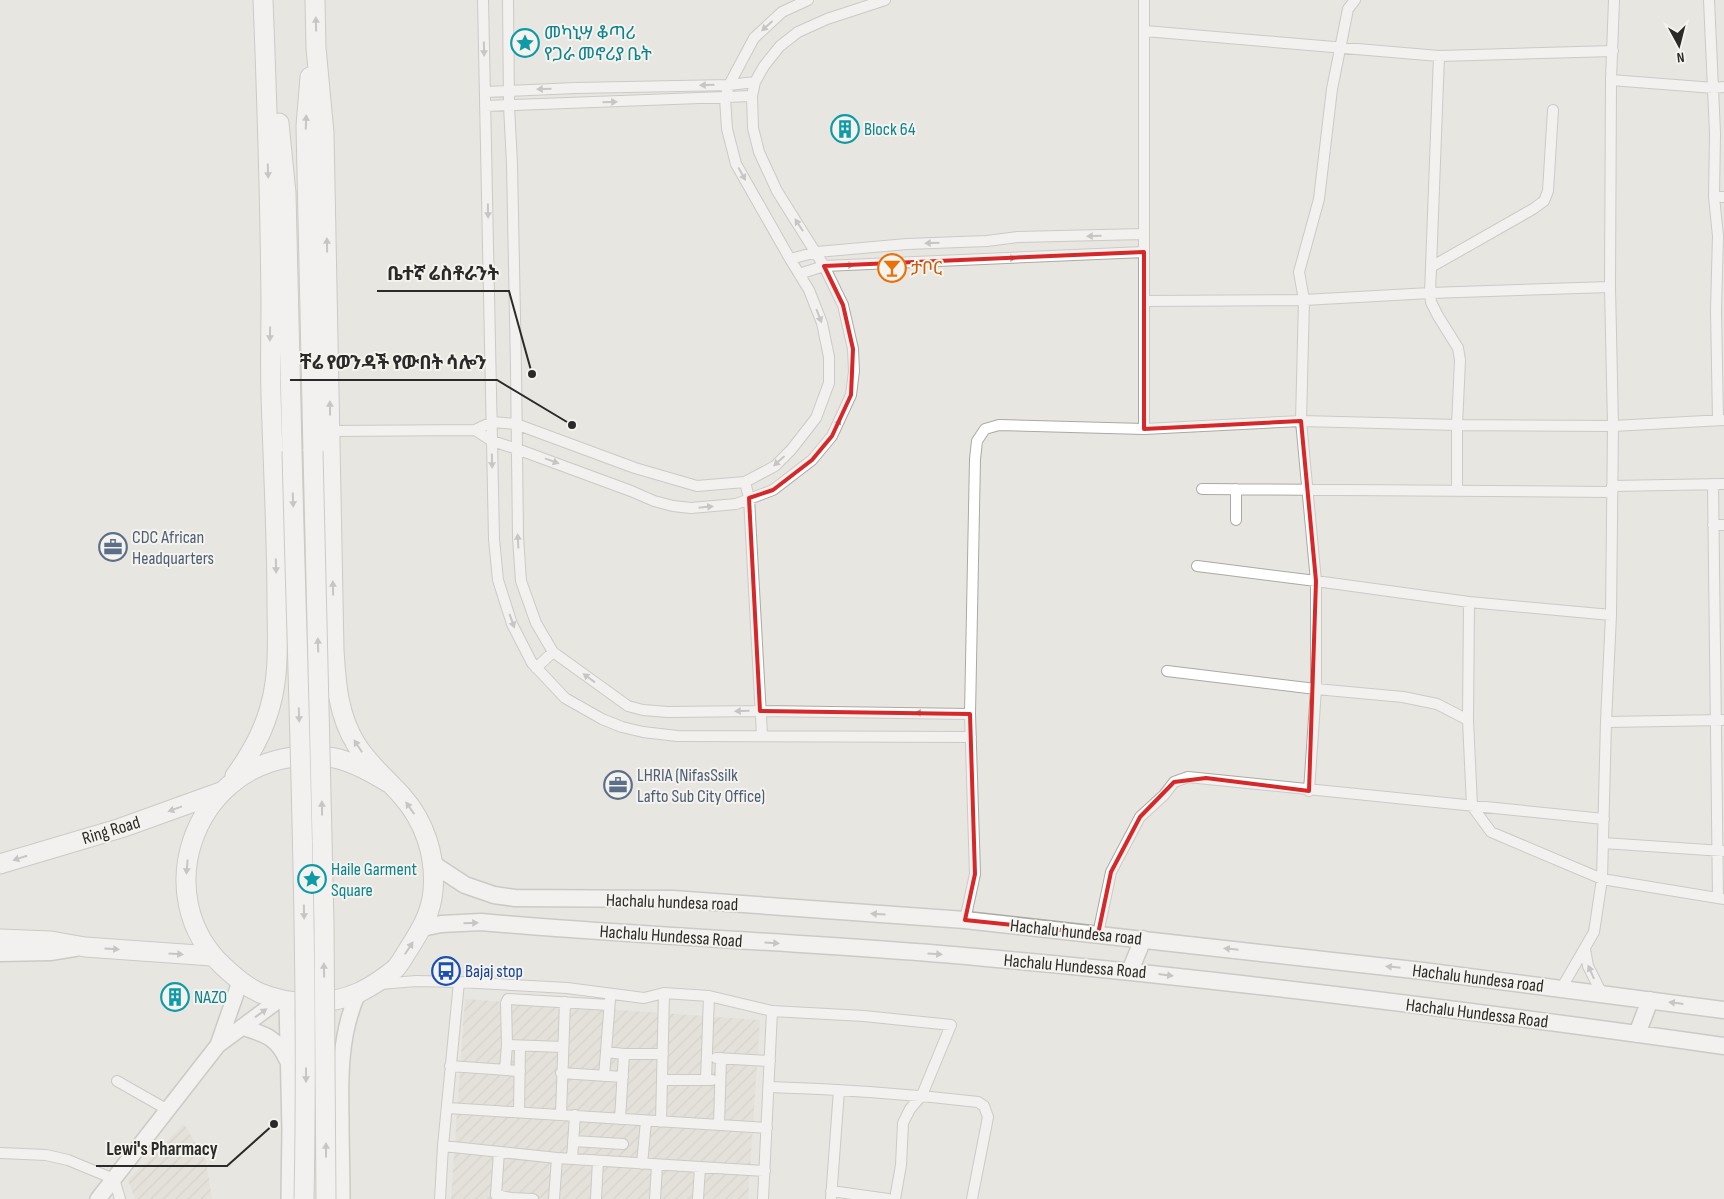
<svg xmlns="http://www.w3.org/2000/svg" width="1724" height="1199" viewBox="0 0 1724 1199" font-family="'Sofia Sans Condensed','Noto Sans Ethiopic',sans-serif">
	<defs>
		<pattern id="industrial-furrows" width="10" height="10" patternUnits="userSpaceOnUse" patternTransform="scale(1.25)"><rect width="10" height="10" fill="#e1dcd0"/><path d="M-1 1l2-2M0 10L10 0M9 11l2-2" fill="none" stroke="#c1bdb3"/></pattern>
	</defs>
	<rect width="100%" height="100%" fill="#e8e6e1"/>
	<path fill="url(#industrial-furrows)" d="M465,999L760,1020L748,1199H451Z
		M184,1124L206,1161L212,1199H135L128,1180Z"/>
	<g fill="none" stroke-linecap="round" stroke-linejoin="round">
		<defs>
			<path id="street" d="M483,0L494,539L498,580L512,624L532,663L565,698L602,719L622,727L643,732L677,736L971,737
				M508,0L509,106L512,164L516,368L518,537L521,581L536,623L553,652L628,706L643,710L668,712L760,711L970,714
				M1144,0V429
				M1709,0L1715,133L1714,197L1718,236L1716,310L1718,420
				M1145,31L1439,56L1613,51
				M1439,56L1430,293L1431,302L1438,316L1458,348L1460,360L1457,425V490
				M1611,80L1714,88L1724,87
				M485,92L575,88L729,85L755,82
				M485,106L752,96
				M1714,197H1724
				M790,259L817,252L907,244L987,241L1018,237L1143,234
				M1431,267L1533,209L1544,201L1548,191L1553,110
				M799,274L824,266L1144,252
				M1145,301L1304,300L1430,293L1610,287
				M475,430L492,441L517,449L631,491L654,501L673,506L691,508L736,504L773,490L812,460L832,436L851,395L854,371L853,349L843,305L824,266L777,191L759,152L753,128L752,96L755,82L764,66L780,46L798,32L827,19L885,0
				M331,431L475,430L492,422L516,424L635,468L697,486L745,482L775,466L791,450L816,418L829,383V357L822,323L809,290L790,259L736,164L727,129L725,98L729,85L754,38L782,12L808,0
				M745,482L749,498L762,735
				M1713,484L1718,898
				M1612,486L1724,484
				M1202,489L1612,492
				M1236,489V520
				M1713,525H1724
				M1197,566L1316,581L1469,602L1611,615
				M1469,602L1468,720L1472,806L1491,832L1602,879L1724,899
				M536,668L553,652
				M1167,671L1316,689L1403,697L1437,704L1468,720
				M1606,722L1724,720
				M1309,791L1316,689V581L1301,421L1304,300L1299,272L1319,199L1332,89L1348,9L1355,0
				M1603,843L1723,851
				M965,920L975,874L970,714L975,459L977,441L985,429L999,425L1144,429L1301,421L1457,425L1613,426L1724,420
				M1098,934L1111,872L1140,817L1164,795L1174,782L1188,777L1604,819
				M1585,949L1588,966L1602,994
				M380,984L416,981L459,982L567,988L644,998L664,993L709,996L772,1011L864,1016L951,1025L922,1095L910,1109L903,1123L901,1165L895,1199
				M1561,989L1594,932L1602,879L1606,722L1611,615L1613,426L1610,287L1611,80L1614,0
				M610,999L606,1052L624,1054L620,1119
				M563,1047L507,1045L506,1003L508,999L609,1005
				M624,1054H663
				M716,1058L770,1061
				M450,1066L520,1071
				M505,1070L507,1045
				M561,1073L623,1077
				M604,1076L606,1052
				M662,1080H712
				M706,1080L709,996
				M117,1081L168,1110
				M769,1087C839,1089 908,1094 978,1102L984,1106L988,1117L972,1199
				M448,1108L767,1128
				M519,1112L520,1046
				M561,1114L565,1002
				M661,1122L664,993
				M719,1125L721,1058
				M573,1141L623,1144
				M443,1146L557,1158L765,1171
				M499,1152L496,1195L511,1198V1199
				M0,1153L46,1155L68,1160L114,1179L120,1199
				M572,1159L575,1115
				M642,1164L646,1121
				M831,1191L888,1199
				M511,1198L533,1199
				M440,1199L443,1146L459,982
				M554,1199L557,1158
				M596,1199L598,1161
				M655,1199L657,1165
				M698,1199L700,1167
				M763,1199L772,1011
				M831,1199L839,1090"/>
			<path id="secondary" d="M287,1001L290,1129L289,1199
				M242,1027C264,1034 277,1037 287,1060
				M218,1045L240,982
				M98,1199L218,1045L280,999
				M342,1199C342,1172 341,1145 341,1118C340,1075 340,1033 358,993"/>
			<path id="primary" d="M433,864L465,885L494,895L515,898L673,899L965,920L1423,971L1724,1010
				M422,928L441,924L481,922C646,937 812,942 976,957C1226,979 1475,1011 1724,1046
				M0,953L50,952L75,948
				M1130,971L1143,939
				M1637,1034L1650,1000"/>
			<path id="highway" d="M315,0L316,48L324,133L334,650C336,683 338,715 356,744C368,764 387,779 402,796C425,822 436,856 433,891C431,914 420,931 408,950C404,956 400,964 395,969C384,978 372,986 360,992C329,1006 291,1006 260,993C245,986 235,977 223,966C149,896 193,770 293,757C308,755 324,755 339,759C357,764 373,773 389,783
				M310,77L306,126L313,451
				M279,123L286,193L292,451
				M235,776C256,747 270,719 275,683C279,657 277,630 277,604C277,534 273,465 271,395C270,363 271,332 271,300C270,200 267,100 263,0
				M0,864L121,828L221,792
				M0,939L51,941L85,947L212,956"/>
		</defs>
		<use href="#street" stroke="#aba9a4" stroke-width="12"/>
		<use href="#secondary" stroke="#aba9a4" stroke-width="18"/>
		<use href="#primary" stroke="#aba9a4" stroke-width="19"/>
		<use href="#highway" stroke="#aba9a4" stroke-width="21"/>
		<use href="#street" stroke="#fff" stroke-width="10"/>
		<use href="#secondary" stroke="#fff" stroke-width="15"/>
		<use href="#primary" stroke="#fff" stroke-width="16"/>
		<use href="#highway" stroke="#fff" stroke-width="19"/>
		<defs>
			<path id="highway-bridge" d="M292,451C298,700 309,950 304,1199
				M313,451L324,923L326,1199"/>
		</defs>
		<use href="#highway-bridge" stroke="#aba9a4" stroke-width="21" stroke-linecap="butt"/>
		<use href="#highway-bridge" stroke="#fff" stroke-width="19"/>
	</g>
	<defs><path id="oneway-solid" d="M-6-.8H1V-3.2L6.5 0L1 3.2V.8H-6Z" transform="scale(1.25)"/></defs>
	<g fill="#a09f9f">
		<use href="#oneway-solid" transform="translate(316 24) rotate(-91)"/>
		<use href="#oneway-solid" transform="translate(767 26) rotate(138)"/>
		<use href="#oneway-solid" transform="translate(484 49) rotate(89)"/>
		<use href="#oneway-solid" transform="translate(707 85) rotate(179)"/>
		<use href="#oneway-solid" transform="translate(544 89) rotate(178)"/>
		<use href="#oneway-solid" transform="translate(610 102) rotate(-2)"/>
		<use href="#oneway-solid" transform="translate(306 122) rotate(-88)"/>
		<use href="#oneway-solid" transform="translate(268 171) rotate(88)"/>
		<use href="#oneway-solid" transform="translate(742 174) rotate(61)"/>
		<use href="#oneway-solid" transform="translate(488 211) rotate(89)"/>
		<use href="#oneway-solid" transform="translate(799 225) rotate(-123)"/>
		<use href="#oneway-solid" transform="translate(1094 236) rotate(179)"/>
		<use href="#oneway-solid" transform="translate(932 243) rotate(179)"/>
		<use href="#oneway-solid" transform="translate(327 245) rotate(-91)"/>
		<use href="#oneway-solid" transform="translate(1009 258) rotate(-2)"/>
		<use href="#oneway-solid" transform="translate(847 265) rotate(-2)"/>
		<use href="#oneway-solid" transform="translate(819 316) rotate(69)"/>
		<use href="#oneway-solid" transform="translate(270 334) rotate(91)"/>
		<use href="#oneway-solid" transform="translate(330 408) rotate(-91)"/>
		<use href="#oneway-solid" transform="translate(837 425) rotate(-65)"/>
		<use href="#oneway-solid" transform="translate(492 461) rotate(89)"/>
		<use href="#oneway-solid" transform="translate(552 461) rotate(20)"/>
		<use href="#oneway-solid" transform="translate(779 461) rotate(138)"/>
		<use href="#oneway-solid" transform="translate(293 500) rotate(88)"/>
		<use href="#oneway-solid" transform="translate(706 507) rotate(-6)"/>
		<use href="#oneway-solid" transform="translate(518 541) rotate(-93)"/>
		<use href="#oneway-solid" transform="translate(276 566) rotate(89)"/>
		<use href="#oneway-solid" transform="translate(333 588) rotate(-91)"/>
		<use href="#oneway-solid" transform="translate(512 621) rotate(70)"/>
		<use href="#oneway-solid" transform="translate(318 645) rotate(-92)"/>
		<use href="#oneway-solid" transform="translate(589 678) rotate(-144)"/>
		<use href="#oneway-solid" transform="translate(742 711) rotate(179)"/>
		<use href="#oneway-solid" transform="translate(922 713) rotate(-179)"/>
		<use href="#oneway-solid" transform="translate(299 715) rotate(88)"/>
		<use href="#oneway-solid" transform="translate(358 746) rotate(-123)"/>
		<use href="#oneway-solid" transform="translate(322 808) rotate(-91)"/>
		<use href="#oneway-solid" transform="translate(410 808) rotate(-125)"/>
		<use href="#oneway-solid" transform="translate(175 809) rotate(160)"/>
		<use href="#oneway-solid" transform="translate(20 858) rotate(163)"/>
		<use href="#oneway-solid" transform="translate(187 867) rotate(95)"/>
		<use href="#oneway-solid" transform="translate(304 912) rotate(89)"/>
		<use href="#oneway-solid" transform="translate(878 914) rotate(-176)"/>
		<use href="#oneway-solid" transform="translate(471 923) rotate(-2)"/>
		<use href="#oneway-solid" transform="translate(772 943) rotate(4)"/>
		<use href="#oneway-solid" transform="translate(409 948) rotate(-57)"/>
		<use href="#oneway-solid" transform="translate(112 949) rotate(4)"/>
		<use href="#oneway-solid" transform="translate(1231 949) rotate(-174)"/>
		<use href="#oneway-solid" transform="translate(176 954) rotate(4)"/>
		<use href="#oneway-solid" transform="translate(935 954) rotate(4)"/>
		<use href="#oneway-solid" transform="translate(1393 967) rotate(-174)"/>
		<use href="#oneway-solid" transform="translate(324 970) rotate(-91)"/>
		<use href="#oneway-solid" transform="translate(1591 972) rotate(-114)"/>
		<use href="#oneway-solid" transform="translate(1166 975) rotate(7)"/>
		<use href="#oneway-solid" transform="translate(1676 1003) rotate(-173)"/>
		<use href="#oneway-solid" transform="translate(261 1013) rotate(-36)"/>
		<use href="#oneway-solid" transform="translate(306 1075) rotate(90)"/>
		<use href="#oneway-solid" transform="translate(326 1150) rotate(-90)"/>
	</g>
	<path d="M0 0H1724V1199H0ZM1144,252V429L1301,421L1316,581L1309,791L1206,778L1174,782L1140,817L1111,872L1098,934L965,920L975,874L970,714L760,711L749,498L773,490L812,460L832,436L851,395L853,349L843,305L824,266Z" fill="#e8e6e1" fill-opacity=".55" fill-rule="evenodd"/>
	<path fill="none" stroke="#d62828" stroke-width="4" stroke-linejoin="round" d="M1144,252V429L1301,421L1316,581L1309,791L1206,778L1174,782L1140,817L1111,872L1098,934L965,920L975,874L970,714L760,711L749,498L773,490L812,460L832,436L851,395L853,349L843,305L824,266Z"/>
	<defs>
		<symbol id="sight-ring" viewBox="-11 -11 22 22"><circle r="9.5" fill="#f5f3ee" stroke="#0f9aa8" stroke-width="1.5"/><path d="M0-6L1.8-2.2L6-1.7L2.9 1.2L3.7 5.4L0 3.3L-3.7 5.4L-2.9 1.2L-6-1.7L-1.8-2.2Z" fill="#0f9aa8"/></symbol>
		<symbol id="building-ring" viewBox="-11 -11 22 22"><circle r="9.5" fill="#f5f3ee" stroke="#0f9aa8" stroke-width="1.5"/><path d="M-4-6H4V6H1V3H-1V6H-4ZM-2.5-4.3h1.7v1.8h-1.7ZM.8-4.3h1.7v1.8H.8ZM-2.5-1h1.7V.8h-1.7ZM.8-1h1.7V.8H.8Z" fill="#0f9aa8"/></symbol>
		<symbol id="bar-ring" viewBox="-11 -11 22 22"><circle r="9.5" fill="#f5f3ee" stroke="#e8710a" stroke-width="1.5"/><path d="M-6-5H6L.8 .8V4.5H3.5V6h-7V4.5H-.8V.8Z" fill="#e8710a"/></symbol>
		<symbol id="office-ring" viewBox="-11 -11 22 22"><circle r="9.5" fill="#f5f3ee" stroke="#5c6f8a" stroke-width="1.5"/><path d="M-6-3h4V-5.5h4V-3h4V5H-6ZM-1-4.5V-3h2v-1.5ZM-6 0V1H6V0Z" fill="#5c6f8a"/></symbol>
		<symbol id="bus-ring" viewBox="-11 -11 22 22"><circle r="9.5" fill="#f5f3ee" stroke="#1a4fb4" stroke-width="1.5"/><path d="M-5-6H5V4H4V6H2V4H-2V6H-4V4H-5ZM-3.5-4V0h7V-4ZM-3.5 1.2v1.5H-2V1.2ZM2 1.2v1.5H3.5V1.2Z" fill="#1a4fb4"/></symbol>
	</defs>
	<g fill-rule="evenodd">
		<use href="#sight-ring" x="509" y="27" width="32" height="32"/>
		<use href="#building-ring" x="829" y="113" width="32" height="32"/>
		<use href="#bar-ring" x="876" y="252" width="32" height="32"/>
		<use href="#office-ring" x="97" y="531" width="32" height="32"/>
		<use href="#office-ring" x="602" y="769" width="32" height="32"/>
		<use href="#sight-ring" x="296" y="863" width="32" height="32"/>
		<use href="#bus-ring" x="430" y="955" width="32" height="32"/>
		<use href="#building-ring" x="159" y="981" width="32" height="32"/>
	</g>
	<g text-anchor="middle" stroke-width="4" stroke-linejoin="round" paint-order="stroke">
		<g font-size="18" fill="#0d838f" stroke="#f5f3ee" text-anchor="start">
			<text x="544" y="39">መካኒሣ ቆጣሪ<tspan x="544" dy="21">የጋራ መኖሪያ ቤት</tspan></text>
			<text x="864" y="135">Block 64</text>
			<text x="331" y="875">Haile Garment<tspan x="331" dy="21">Square</tspan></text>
			<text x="194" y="1003">NAZO</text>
		</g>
		<g font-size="18" fill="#c56008" stroke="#f5f3ee" text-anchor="start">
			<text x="911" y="274">ታቦር</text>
		</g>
		<g font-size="18" fill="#4e5e75" stroke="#f5f3ee" text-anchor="start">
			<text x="132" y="543">CDC African<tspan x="132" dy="21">Headquarters</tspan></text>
			<text x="637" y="781">LHRIA (NifasSsilk<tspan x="637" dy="21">Lafto Sub City Office)</tspan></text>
		</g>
		<g font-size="18" fill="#2b2a29" stroke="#f5f3ee">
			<text transform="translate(111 830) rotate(-17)" y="6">Ring Road</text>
			<text transform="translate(672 902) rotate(2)" y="6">Hachalu hundesa road</text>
			<text transform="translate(1076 932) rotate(6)" y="6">Hachalu hundesa road</text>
			<text transform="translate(671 936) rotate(4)" y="6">Hachalu Hundessa Road</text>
			<text transform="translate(1075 966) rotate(5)" y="6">Hachalu Hundessa Road</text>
			<text transform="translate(1478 978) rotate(7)" y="6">Hachalu hundesa road</text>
			<text transform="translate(1477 1013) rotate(7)" y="6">Hachalu Hundessa Road</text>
		</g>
		<g font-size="18" fill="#164399" stroke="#f5f3ee" text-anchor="start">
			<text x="465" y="977">Bajaj stop</text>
		</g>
	</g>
	<path fill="none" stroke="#2b2a29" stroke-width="2" d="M532 374L509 291H377M572 425L497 380H290M274 1124L227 1166H96"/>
	<g fill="#2b2a29" stroke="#f5f3ee" stroke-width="2">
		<circle cx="532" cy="374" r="5"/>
		<circle cx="572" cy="425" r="5"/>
		<circle cx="274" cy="1124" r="5"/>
	</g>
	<g font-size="19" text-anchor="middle" font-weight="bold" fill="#2b2a29" stroke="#f5f3ee" stroke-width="4" stroke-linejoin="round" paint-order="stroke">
		<text x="443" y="280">ቤተኛ ሬስቶራንት</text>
		<text x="393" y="369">ቸሬ የወንዳች የውበት ሳሎን</text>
		<text x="162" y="1155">Lewi's Pharmacy</text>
	</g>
	<g transform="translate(1679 45) rotate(173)" stroke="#f5f3ee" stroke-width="4" paint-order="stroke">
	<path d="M0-4L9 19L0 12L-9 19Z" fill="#2b2a29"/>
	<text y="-8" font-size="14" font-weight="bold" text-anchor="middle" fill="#2b2a29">N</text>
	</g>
</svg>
